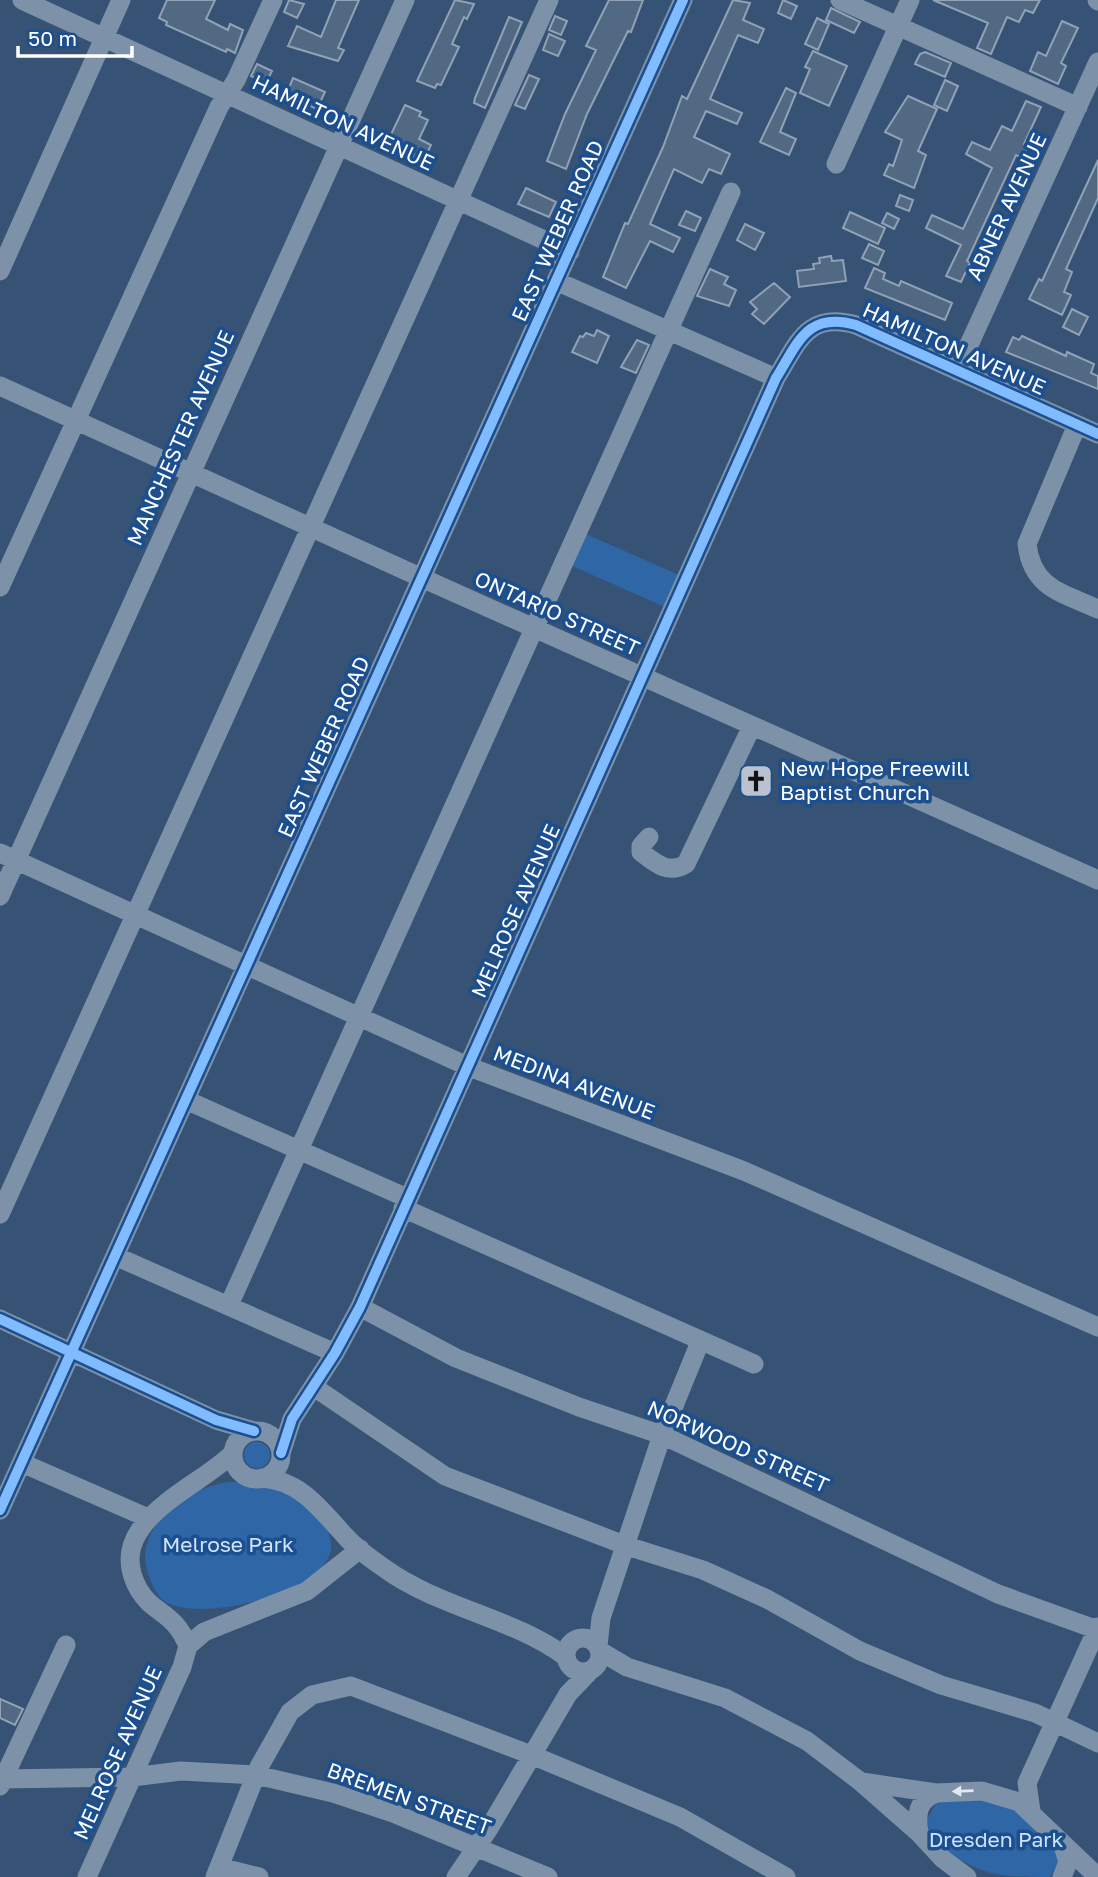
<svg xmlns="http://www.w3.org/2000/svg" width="1098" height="1877" viewBox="0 0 1098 1877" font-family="'Golos Text',sans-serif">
	<rect width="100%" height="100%" fill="#365274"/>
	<path fill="#2f66a5" d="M586,534L679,575L665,607L572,566Z
		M244 1455a13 13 0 1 1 26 0a13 13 0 1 1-26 0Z
		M229,1482C264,1481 325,1500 331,1542C339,1591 198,1625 164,1601C157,1595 153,1587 150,1579C142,1561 144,1544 154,1528C170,1503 200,1486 229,1482Z
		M969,1796L1016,1809L1057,1850L1058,1863L1050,1877C1006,1877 981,1877 947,1850C936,1840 927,1834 927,1819L937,1802Z"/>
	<path fill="#526984" stroke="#92a2b6" stroke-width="2" d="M167,0H215L206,19L228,30L230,24L243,30L235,53L227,49L226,52L166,25L167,22L159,18Z
		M289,0L304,4L297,18L284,12Z
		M336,0H359L338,48L344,50L338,61L288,46L297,26L321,37Z
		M455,0L474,4L467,19L464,17L452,44L459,47L441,85L437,84L435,88L417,81Z
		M609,0H643L631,32L628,31L587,114L566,169L547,161L565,114L596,50L586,46Z
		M733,0L750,3L743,20L764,29L758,43L738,35L710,99L742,113L737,124L706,111L694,137L730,154L721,174L709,169L702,183L674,169L650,224L680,238L673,252L650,241L626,288L603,277L625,223L628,224L663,147L682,96L687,99Z
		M783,0L797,6L791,19L778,13Z
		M933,0H1040L1033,13L1025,10L1019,22L1007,17L991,54L977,48L988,23Z
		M831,8L860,22L854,33L826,20Z
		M555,16L567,21L561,35L549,30Z
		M509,17L522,22L485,108L474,103L475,98Z
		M817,18L829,24L818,50L805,44Z
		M1062,21L1078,28L1061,63L1066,66L1058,84L1030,71L1038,52L1046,56Z
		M549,34L565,41L558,56L543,50Z
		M813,51L847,66L829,106L800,93L810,69L805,67Z
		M925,52L951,63L945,77L915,64L920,54Z
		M257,64L272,71L266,83L251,76Z
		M529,75L539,79L525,109L515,105Z
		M293,78L325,92L317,109L286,95Z
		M945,80L958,86L947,111L934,105Z
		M786,88L796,93L780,132L796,139L789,155L760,142Z
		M908,96L937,109L918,151L926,155L914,188L884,175L889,164L893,166L902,140L885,132Z
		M1026,101L1041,107L1024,144L1028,146L1022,158L1016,155L967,261L970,263L961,282L946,276L961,245L926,228L932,215L963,229L992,168L966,154L972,142L990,150L1002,126L1012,131Z
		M405,105L421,112L419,116L428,120L419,139L431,145L425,158L415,154L414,157L386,145Z
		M1098,160V198L1066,269L1072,272L1064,292L1071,295L1062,315L1029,299L1039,279L1042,281Z
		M526,188L556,202L549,217L518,204Z
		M900,195L913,200L909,211L896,206Z
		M686,211L701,218L695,231L679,225Z
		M850,212L885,228L878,244L843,228Z
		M887,213L899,219L894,229L882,223Z
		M745,224L764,233L755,250L737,240Z
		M869,244L884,251L878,265L862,258Z
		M831,256L832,261L843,260L846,281L799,287L797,271L814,269L813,264L820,263L819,258Z
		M874,268L885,273L883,279L899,286L901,281L952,303L945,320L865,288Z
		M710,269L728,277L724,284L736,290L729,306L697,296Z
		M774,283L790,297L764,324L752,314L757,309L750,302Z
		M1072,309L1088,317L1079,335L1063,327Z
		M597,330L609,336L597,363L572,352L580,336L583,337L586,333L594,336Z
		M1022,336L1066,356L1067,352L1094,364L1091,373L1098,376V389L1006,352L1013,337L1019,340Z
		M637,340L649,345L636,373L621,367Z
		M0,1699L23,1709L15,1725L0,1718Z"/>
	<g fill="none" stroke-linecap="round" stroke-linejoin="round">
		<path stroke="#7d92a8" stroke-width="19" d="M22,0L570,252
			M840,0L1078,107
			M1097,0L1098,1
			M836,164L910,0
			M0,271L121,0
			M556,281L776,378
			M957,371L1098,62
			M0,386L422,578L1098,880
			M1077,425L1027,544C1032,588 1062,593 1098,609
			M0,587L219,107L236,80L273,0
			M649,837L641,846V852C655,863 668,875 686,864L752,726
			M0,853L467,1066L744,1171L1098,1327
			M0,896L405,0
			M186,1100L407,1198
			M403,1208L754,1364
			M0,1214L549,0
			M115,1256L335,1353
			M229,1305L731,192
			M360,1307L456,1358L579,1407L662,1435L998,1594L1098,1630
			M0,1319L216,1420L254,1431
			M314,1387L445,1476L627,1546L703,1570L767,1599L860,1651L941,1685L1035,1713L1098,1743
			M233 1455a24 24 0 1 1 48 0a24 24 0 1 1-48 0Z
			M281,1453L292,1419L335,1353L360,1307L776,378C798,343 807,311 856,325L1098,434
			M22,1463L148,1518
			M262,1478C302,1481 321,1510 346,1537C357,1549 371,1559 384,1568C439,1608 512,1617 566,1657
			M0,1510L683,0
			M566 1655a17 17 0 1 1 34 0a17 17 0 1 1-34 0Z
			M188,1646C174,1611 153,1614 139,1590C100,1522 199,1488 233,1453
			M598,1646L601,1618L662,1435L700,1342
			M600,1651L627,1667L725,1698L807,1741L861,1782L919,1833L943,1859L967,1877
			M0,1779L132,1777L181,1771L256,1775L333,1793L393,1813L548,1877
			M862,1782L936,1793L982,1791L1019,1802L1098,1877
			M0,1786L66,1645
			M1031,1811L1027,1783L1098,1627
			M919,1833C916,1814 917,1801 936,1793
			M219,1867L259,1877
			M87,1877L182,1667L188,1646L204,1632L307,1591L360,1549
			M215,1877L259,1767L290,1712L312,1695L351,1686L534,1756L680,1817L786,1877
			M456,1877L488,1830L568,1694L591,1670
			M1062,1877L1068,1862L1063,1846"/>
		<defs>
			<path id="cycleway" d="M0,1319L216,1420L254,1431
				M281,1453L292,1419L335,1353L360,1307L776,378C798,343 807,311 856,325L1098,434
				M0,1510L683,0"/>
		</defs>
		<use href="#cycleway" stroke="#1b4f8f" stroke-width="15"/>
		<use href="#cycleway" stroke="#80bcff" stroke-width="10"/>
	</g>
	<defs><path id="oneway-solid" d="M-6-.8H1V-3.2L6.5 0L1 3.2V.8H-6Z" transform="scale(1.75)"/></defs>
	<use fill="#e5e9ee" href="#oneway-solid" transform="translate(963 1791) rotate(178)"/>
	<defs>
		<symbol id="church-square" viewBox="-11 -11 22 22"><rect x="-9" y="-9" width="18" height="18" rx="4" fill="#b9c2ce" stroke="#1b4f8f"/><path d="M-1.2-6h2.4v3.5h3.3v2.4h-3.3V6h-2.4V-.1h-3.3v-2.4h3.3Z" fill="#111"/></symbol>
	</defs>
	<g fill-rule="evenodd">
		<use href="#church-square" x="737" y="762" width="38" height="38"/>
	</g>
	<g text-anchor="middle" stroke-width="7" stroke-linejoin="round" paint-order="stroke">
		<g font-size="21" fill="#fff" stroke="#1b4f8f">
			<text transform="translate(343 123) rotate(25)" y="7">HAMILTON AVENUE</text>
			<text transform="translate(1007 207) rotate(-65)" y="7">ABNER AVENUE</text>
			<text transform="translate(558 231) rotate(-66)" y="7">EAST WEBER ROAD</text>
			<text transform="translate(954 349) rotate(24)" y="7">HAMILTON AVENUE</text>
			<text transform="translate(181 438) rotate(-66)" y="7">MANCHESTER AVENUE</text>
			<text transform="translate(557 614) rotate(24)" y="7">ONTARIO STREET</text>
			<text transform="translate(324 747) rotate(-66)" y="7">EAST WEBER ROAD</text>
			<text transform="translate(516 911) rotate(-66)" y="7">MELROSE AVENUE</text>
			<text transform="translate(574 1083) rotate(21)" y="7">MEDINA AVENUE</text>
			<text transform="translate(738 1447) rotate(24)" y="7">NORWOOD STREET</text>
			<text transform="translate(118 1753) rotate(-66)" y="7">MELROSE AVENUE</text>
			<text transform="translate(409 1799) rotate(20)" y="7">BREMEN STREET</text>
		</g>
		<g font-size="21" fill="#fff" stroke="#1b4f8f" text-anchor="start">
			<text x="780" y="776">New Hope Freewill<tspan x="780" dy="24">Baptist Church</tspan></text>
		</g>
		<g font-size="21" fill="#cfe3fa" stroke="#1b4f8f">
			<text x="228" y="1552">Melrose Park</text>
			<text x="996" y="1847">Dresden Park</text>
		</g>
	</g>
	<path d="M18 46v10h114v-10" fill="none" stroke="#ffffff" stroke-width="3.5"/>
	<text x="28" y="46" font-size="21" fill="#ffffff" stroke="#1b4f8f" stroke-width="5" paint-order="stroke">50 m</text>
</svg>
